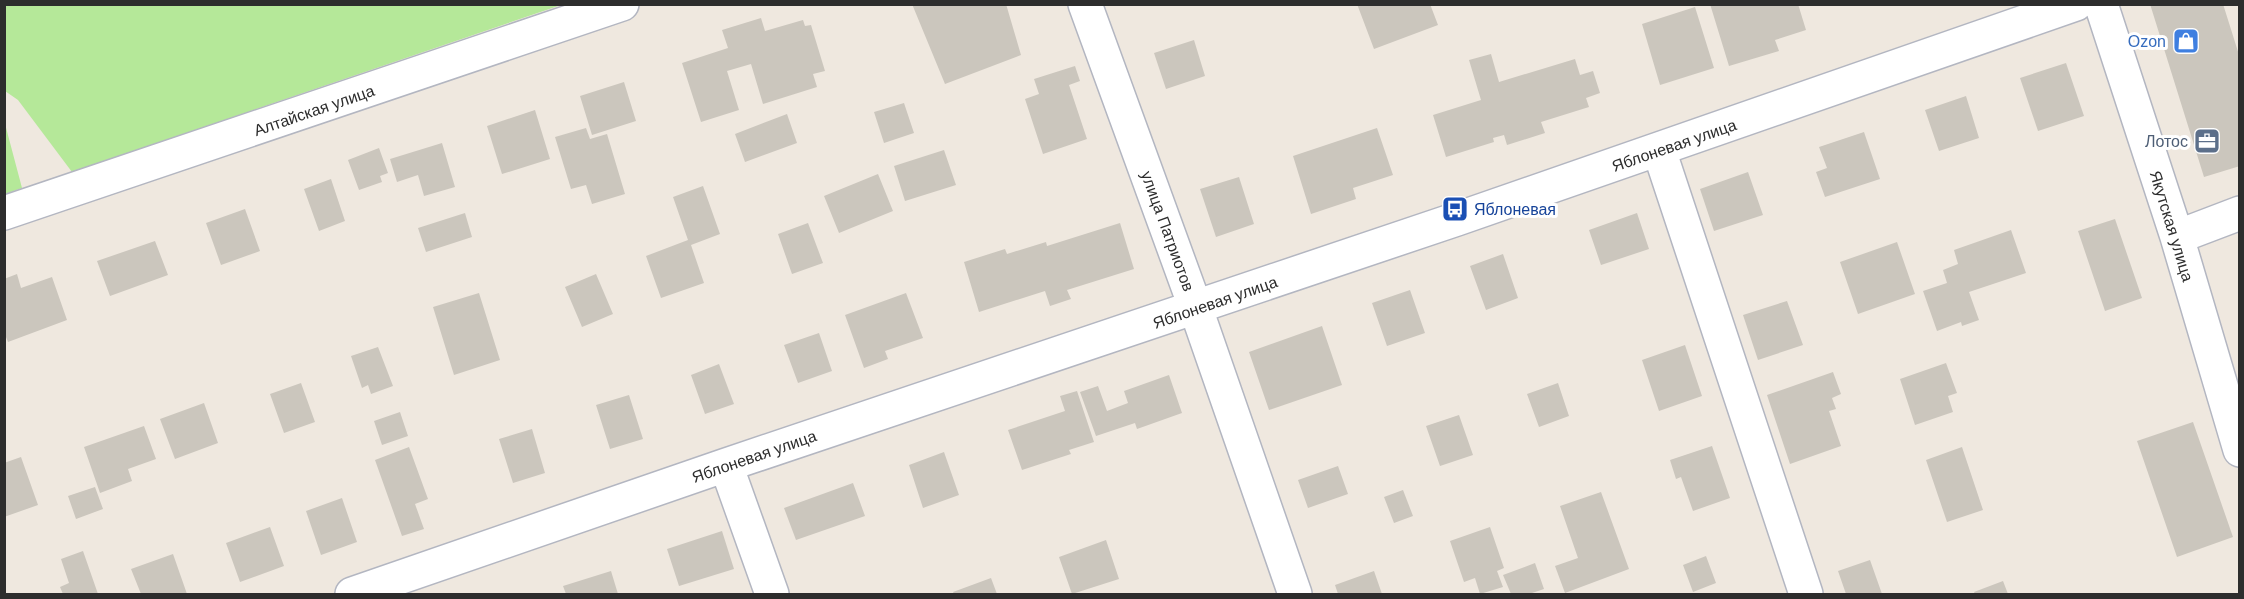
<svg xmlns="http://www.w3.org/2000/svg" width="2244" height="599" viewBox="0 0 2244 599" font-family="Helvetica,sans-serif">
	<rect width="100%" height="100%" fill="#efe8df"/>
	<path fill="#b5e899" d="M4,5L5,4L561,5L72,172L18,100L5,91Z
		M4,120L22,188L5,194H4Z"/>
	<path fill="#cbc6bd" d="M912,4H1006L1021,55L945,84Z
		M1357,4H1430L1438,25L1374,49Z
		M1710,4H1798L1806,30L1775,40L1779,51L1729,66Z
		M2150,4H2223L2240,58V166L2204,177Z
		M1695,7L1714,68L1660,85L1642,24Z
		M761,18L765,31L803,20L805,26L811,25L825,71L813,74L817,87L763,104L751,64L727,71L739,110L701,122L682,63L728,48L722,30Z
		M1194,40L1205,76L1166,89L1154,53Z
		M1491,54L1499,82L1575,59L1580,75L1593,71L1600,93L1586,98L1589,107L1541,122L1545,133L1507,145L1504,135L1493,138L1494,142L1446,157L1433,115L1481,100L1469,60Z
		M2066,63L2084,116L2038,131L2020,78Z
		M1075,66L1080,81L1069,85L1087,139L1043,154L1025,99L1039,94L1034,79Z
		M624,82L636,121L592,135L580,96Z
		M1966,96L1979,138L1939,151L1925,110Z
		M904,103L914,133L884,143L874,112Z
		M535,110L550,159L502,174L487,126Z
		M787,114L797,143L745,162L735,134Z
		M586,128L590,139L607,134L625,194L592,204L586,185L571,189L555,137Z
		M1377,128L1393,175L1353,188L1356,199L1311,214L1293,156Z
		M1864,132L1880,179L1825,197L1816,172L1827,168L1819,147Z
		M442,143L455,187L424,196L418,175L397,182L390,159Z
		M379,148L388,173L380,176L382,182L359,190L348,160Z
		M944,150L956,185L905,201L894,166Z
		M1748,172L1763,215L1714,231L1700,189Z
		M878,174L893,211L839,233L824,196Z
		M1239,177L1254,224L1216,237L1200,189Z
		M331,179L345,221L319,231L304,189Z
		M703,186L720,234L691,245L704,283L661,298L646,256L688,240L673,197Z
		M245,209L260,251L221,265L206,223Z
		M465,213L472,237L426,252L418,228Z
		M1637,213L1649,249L1601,265L1589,230Z
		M2115,219L2142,298L2105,311L2078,231Z
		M808,223L823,263L792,274L778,234Z
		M1120,223L1134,269L1067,290L1071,299L1050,306L1045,291L979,312L964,262L1005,249L1007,254L1046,242L1047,246Z
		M2011,230L2026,273L1969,292L1979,320L1962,326L1961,322L1937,331L1923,291L1947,283L1943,270L1958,264L1954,250Z
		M155,241L168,275L110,296L97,261Z
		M1897,242L1915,294L1858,314L1840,262Z
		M1503,254L1518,298L1486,310L1470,266Z
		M17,274L21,288L52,277L67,320L8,342L4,332V279Z
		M596,274L613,314L582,327L565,287Z
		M1410,290L1425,333L1387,346L1372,303Z
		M479,293L500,360L454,375L433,307Z
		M906,293L923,338L885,351L888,359L864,368L845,315Z
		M1787,301L1803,345L1758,360L1743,315Z
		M1322,326L1342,385L1269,410L1249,352Z
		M819,333L832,371L798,383L784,345Z
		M1685,345L1702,396L1659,411L1642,360Z
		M378,347L393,386L371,394L368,385L362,388L351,356Z
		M1946,363L1957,393L1948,396L1953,412L1915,425L1900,379Z
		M719,364L734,404L705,414L691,375Z
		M1833,372L1841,394L1832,398L1836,409L1829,411L1841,446L1790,464L1767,395Z
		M1169,375L1182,413L1137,429L1135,423L1096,436L1080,392L1098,386L1107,411L1128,403L1124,391Z
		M301,383L315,422L284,433L270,394Z
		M1558,383L1569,416L1539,427L1527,394Z
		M1077,391L1094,442L1069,450L1071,454L1022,470L1008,430L1065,411L1060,396Z
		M629,395L643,439L610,449L596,405Z
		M204,403L218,443L175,459L160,419Z
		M400,412L408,436L382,445L374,421Z
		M1459,415L1473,455L1440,466L1426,426Z
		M2193,422L2233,537L2177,557L2137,441Z
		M144,426L156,459L128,469L132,481L100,493L84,447Z
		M532,429L545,473L513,483L499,439Z
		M1712,446L1730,498L1693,511L1681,477L1676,479L1670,460Z
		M409,447L428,499L415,504L424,529L402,536L375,460Z
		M1962,447L1983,510L1947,522L1926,460Z
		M944,452L959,495L923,508L909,465Z
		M21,457L38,505L4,517V463Z
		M1338,466L1348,494L1308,508L1298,480Z
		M853,483L865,516L796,540L784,508Z
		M95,487L103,509L76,519L68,496Z
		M1403,490L1413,516L1394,523L1384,497Z
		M1601,492L1629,569L1565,593L1555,566L1578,558L1560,506Z
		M342,498L357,542L321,555L306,511Z
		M270,527L284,566L240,582L226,543Z
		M1490,527L1504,568L1497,571L1503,587L1480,594L1475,578L1464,582L1450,541Z
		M722,531L734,569L679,586L667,549Z
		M1106,540L1119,579L1072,594L1059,557Z
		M83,551L98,594H63L60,587L69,583L61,559Z
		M173,554L187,594H141L131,569Z
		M1706,556L1716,583L1693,592L1683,565Z
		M1870,560L1882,594H1846L1838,571Z
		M1535,563L1544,589L1529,594H1511L1503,575Z
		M611,571L618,594H566L563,586Z
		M1374,571L1382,594H1338L1335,585Z
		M991,578L997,594H954L953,592Z
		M2003,581L2008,594H1975L1974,592Z"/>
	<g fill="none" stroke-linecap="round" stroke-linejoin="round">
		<defs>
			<path id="minor" d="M1085,4L1196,309L1295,594
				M2101,4L2177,237L2240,450
				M1659,150L1806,594
				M4,213L622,4
				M2177,237L2240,213
				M726,465L772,594
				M352,594L726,465L1457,219L2076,4"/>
		</defs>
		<use href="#minor" stroke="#b3b6c1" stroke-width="36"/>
		<use href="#minor" stroke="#fff" stroke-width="33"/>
	</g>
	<defs>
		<symbol id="shop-square" viewBox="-11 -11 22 22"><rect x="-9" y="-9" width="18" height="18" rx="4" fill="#3f7fe0" stroke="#fff"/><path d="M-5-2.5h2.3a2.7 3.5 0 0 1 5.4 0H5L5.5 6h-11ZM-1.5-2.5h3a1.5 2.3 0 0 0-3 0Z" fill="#fff"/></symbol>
		<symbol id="office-square" viewBox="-11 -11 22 22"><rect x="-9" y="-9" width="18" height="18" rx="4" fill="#5c6f8a" stroke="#fff"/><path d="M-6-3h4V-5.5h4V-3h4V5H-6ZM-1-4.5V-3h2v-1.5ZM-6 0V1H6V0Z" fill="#fff"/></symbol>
		<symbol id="bus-square" viewBox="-11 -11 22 22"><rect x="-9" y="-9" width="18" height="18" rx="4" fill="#1a4fb4" stroke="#fff"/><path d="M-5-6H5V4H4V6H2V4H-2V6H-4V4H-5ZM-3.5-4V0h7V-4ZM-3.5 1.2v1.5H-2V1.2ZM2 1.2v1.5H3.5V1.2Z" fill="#fff"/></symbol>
	</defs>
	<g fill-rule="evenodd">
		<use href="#shop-square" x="2171" y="26" width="30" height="30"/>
		<use href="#office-square" x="2192" y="126" width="30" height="30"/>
		<use href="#bus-square" x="1440" y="194" width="30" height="30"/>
	</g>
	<g text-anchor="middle" stroke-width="6" stroke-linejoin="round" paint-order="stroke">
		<g font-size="16" fill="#366cbe" stroke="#fff" text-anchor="end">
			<text x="2166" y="47">Ozon</text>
		</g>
		<g font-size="16" fill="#2d2d2d" stroke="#fff">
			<text transform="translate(314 110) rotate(-19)" y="6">Алтайская улица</text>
			<text transform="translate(1674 145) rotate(-19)" y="6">Яблоневая улица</text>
			<text transform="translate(2172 226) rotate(73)" y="6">Якутская улица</text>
			<text transform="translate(1168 231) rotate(70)" y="6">улица Патриотов</text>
			<text transform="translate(1215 302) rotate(-19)" y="6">Яблоневая улица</text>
			<text transform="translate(754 456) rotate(-19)" y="6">Яблоневая улица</text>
		</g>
		<g font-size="16" fill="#4e5e75" stroke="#fff" text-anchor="end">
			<text x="2188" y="147">Лотос</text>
		</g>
		<g font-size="16" fill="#164399" stroke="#fff" text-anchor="start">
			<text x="1474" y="215">Яблоневая</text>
		</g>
	</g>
	<rect width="2244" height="599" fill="none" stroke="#2d2d2d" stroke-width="12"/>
</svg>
